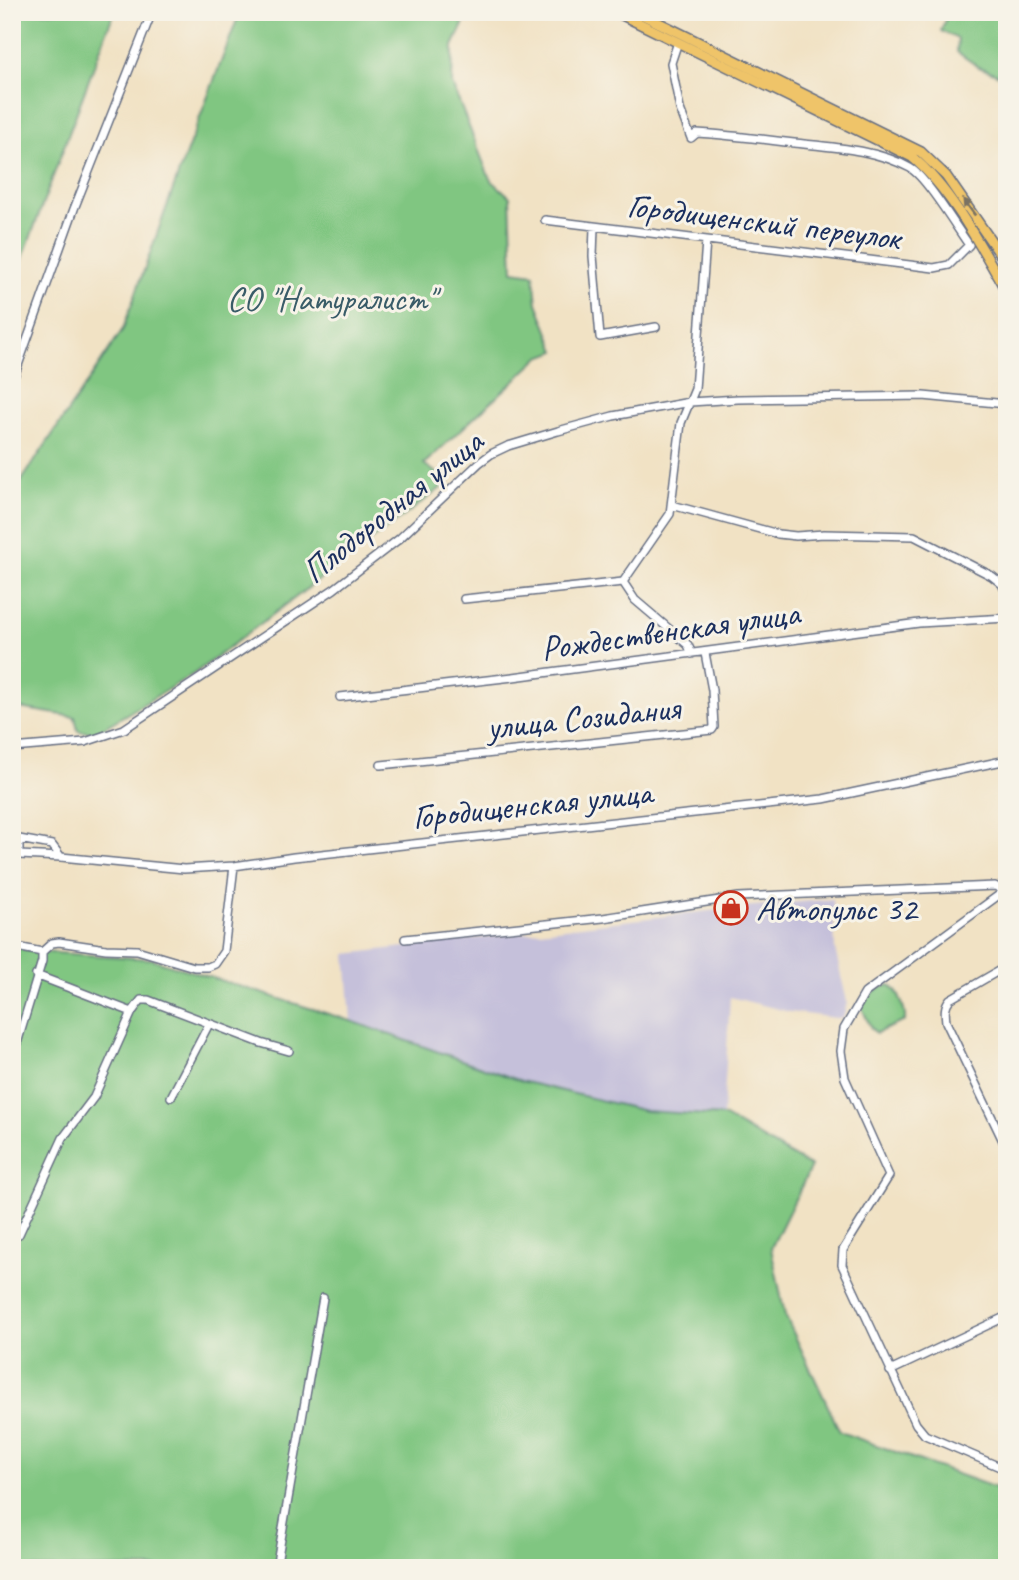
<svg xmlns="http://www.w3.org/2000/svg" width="1019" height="1580" viewBox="0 0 1019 1580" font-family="Caveat,sans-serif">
	<rect width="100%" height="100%" fill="#f7f3e8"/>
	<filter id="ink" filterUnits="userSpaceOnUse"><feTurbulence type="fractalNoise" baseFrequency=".0143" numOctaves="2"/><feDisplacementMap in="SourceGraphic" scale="14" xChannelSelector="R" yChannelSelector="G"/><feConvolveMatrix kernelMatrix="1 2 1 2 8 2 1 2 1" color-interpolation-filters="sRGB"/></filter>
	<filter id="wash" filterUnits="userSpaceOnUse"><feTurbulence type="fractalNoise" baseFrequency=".00686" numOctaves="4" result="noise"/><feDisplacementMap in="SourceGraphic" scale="28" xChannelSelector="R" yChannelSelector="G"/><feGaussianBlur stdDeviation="1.57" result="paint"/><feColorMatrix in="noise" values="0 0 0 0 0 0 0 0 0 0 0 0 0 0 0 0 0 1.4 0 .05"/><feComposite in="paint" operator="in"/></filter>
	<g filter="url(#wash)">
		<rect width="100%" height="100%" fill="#f1e2c4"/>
		<path fill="#c5c0da" d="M833,899L835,949L847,1002L843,1019L790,1012L730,997L723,1116L645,1111L521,1081L351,1021L346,954L742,907Z"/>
		<path fill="#80c681" stroke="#4e7a70" stroke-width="2" d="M12,12H114L12,287Z
			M240,12H469L453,46L452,84L490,179L510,197L513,271L534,274L537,303L556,351L540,357L424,464L449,482L195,673L95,733L78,731L75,717L12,707V495L123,329L181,167Z
			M948,12H1007V78L979,67L957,52L958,39L941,31Z
			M12,947L42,952L152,959L351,1021L521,1081L645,1111L723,1116L811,1167L771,1248L785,1315L840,1432L1007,1492V1568H12Z
			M890,985C899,991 906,1010 905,1021L876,1033L871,1028L861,1006C865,996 879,987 890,985Z"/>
	</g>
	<g filter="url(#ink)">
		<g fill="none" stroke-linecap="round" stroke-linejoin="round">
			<defs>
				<path id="minor" d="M545,220L934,268L949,265L969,245C956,227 926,177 910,168C876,149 832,147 794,143C762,139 730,135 697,133L691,138L680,109L671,63L678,42
					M594,227L593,256L600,337L656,327
					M12,382L74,209L152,12
					M672,505L778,534L796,536L824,534L914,536L992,576L1002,584L1007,594
					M623,582L670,514L681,423L695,389L706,241
					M623,582L635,600L688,645L692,654
					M464,599L623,582
					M340,697L513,677L919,623L1007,618
					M12,748L85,742L124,729L334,589L399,539L479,463L491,454L508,446L558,431L613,416L690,402L738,399L923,396L1007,404
					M381,765L712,730L714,727L712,690L705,653
					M61,857L52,845L19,839V855L61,857L184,869L234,866L294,857L823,799L1007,760
					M1003,892L865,993L844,1029L841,1051L845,1078L889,1176L843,1250L842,1265L916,1424L925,1435L1007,1470
					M405,939L603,918L739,897L995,886L1004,891
					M12,946L42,952
					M1007,966L950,999C944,1006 945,1013 946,1022L1007,1149
					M36,975L132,1012L141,1000H148L261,1043L289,1051
					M12,1060L42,961V952L52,943L59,942L106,949L137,950L194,967H208L215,964L224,951L234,866
					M171,1097L209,1024
					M19,1234L63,1138L94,1097L132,1012
					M890,1371L1007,1316
					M276,1568L323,1298"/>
				<path id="major" d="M616,12L912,157C951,189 982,249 1007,292
					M637,12L921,152L946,176L1007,264"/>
			</defs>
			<use href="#minor" stroke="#666e82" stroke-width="10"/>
			<use href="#major" stroke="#666e82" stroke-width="12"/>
			<use href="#minor" stroke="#fff" stroke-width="7"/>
			<use href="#major" stroke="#efc469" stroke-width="9"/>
		</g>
		<defs><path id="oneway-solid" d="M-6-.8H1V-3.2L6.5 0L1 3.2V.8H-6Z" transform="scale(1.75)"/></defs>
		<use fill="#7a7263" href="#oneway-solid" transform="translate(969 207) rotate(-126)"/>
	</g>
	<defs>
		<symbol id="shop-ring" viewBox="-11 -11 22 22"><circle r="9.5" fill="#f7f3e8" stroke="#c8321e" stroke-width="1.5"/><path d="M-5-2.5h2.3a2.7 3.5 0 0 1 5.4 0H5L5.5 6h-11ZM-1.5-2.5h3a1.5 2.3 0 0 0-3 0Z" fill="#c8321e"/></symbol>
	</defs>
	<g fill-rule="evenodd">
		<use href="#shop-ring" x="712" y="889" width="38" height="38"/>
	</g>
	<g text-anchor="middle" stroke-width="6" stroke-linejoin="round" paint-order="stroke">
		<g font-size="35" fill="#1b2f5e" stroke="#f7f3e8">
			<text transform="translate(764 221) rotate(7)" y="12">Городищенский переулок</text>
			<text transform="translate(392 506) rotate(-39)" y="12">Плодородная улица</text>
			<text transform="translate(670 630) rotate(-8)" y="12">Рождественская улица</text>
			<text transform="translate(583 717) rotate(-6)" y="12">улица Созидания</text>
			<text transform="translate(532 804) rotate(-6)" y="12">Городищенская улица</text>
		</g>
		<g font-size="35" fill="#395c68" stroke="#f7f3e8">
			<text x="331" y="310">СО "Натуралист"</text>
		</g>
		<g font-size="35" fill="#1b2f5e" stroke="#f7f3e8" text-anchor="start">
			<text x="756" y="920">Автопульс 32</text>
		</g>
	</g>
	<rect width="1019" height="1580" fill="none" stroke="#f7f3e8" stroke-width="42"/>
</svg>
